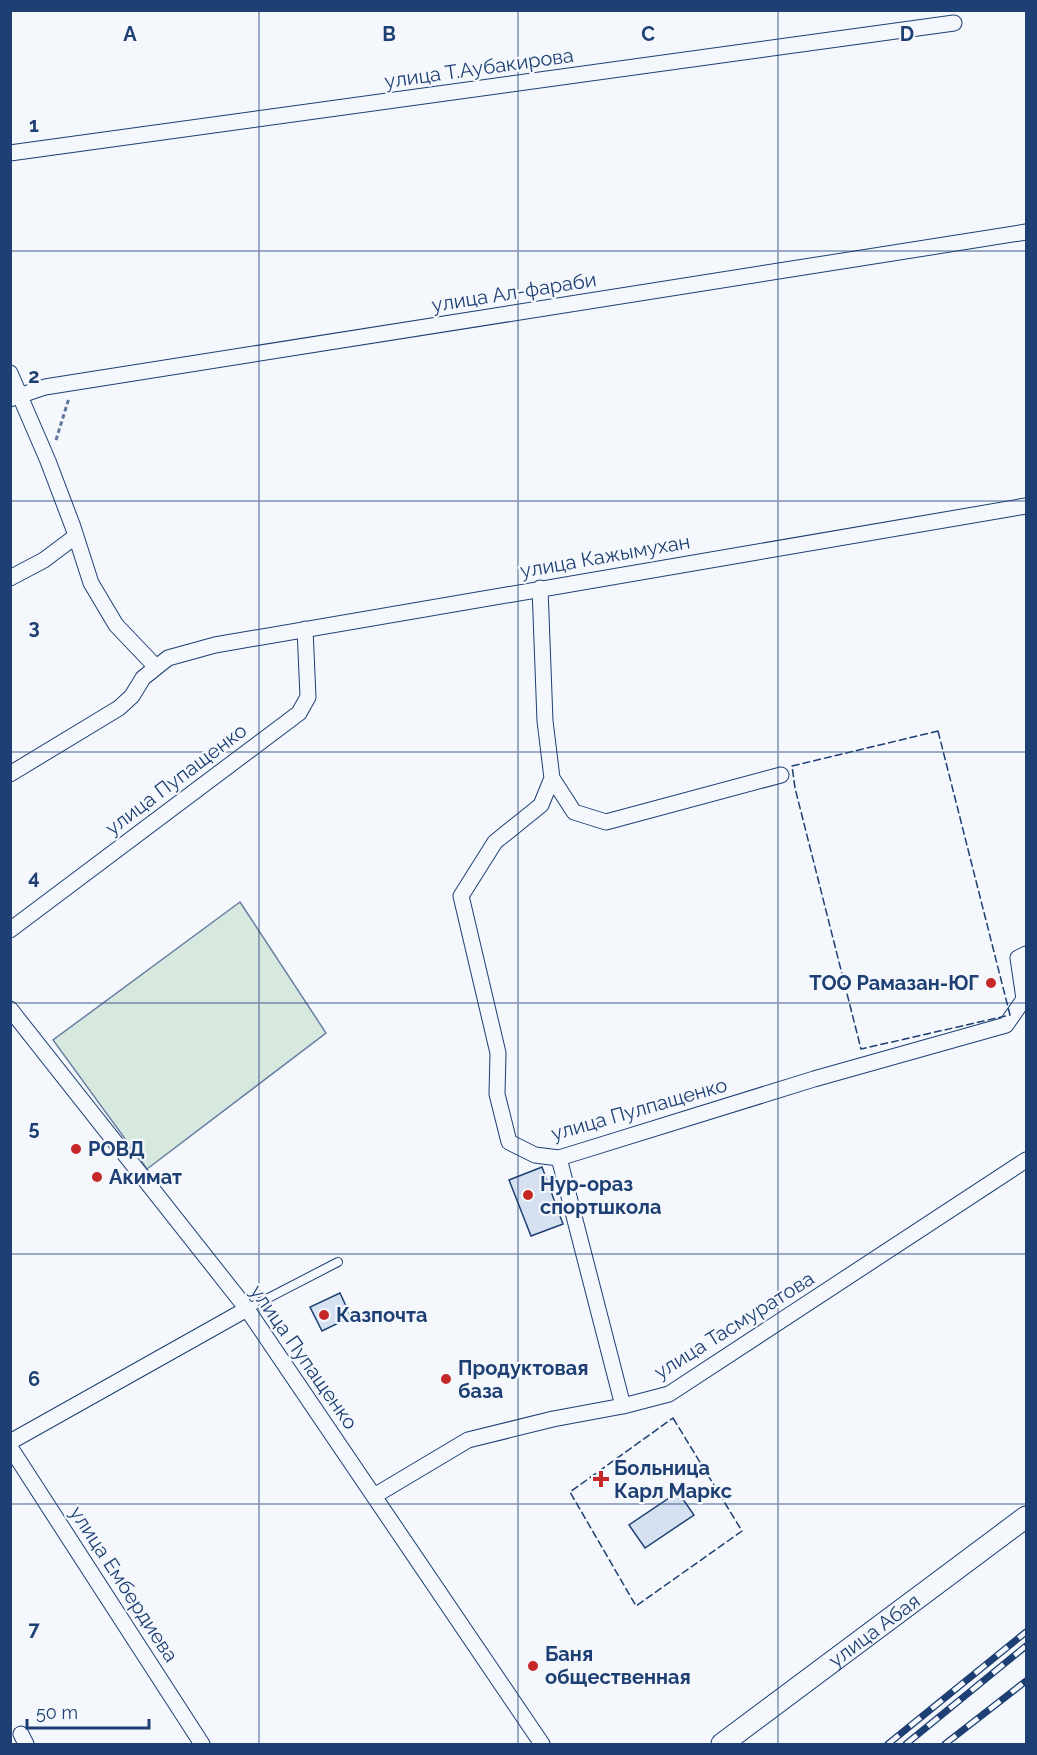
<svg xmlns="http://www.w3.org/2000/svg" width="1037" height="1755" viewBox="0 0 1037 1755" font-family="Raleway,sans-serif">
	<rect width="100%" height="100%" fill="#f4f7fb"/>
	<path fill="#d7e8df" stroke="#687fa3" stroke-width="1.5" d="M240,902L326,1033L147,1169L53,1040Z"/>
	<path fill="#d5e0f0" stroke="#1d3f73" stroke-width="1.5" d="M542,1167L563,1224L531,1236L509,1180Z
		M340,1293L351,1317L322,1331L310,1307Z
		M678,1492L694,1515L645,1548L629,1525Z"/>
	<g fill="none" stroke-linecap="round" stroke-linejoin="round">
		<defs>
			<path id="service" d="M247,1309L338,1262"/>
			<path id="minor" d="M10,153L954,23
				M10,373L48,461L73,527L91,583L116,625L156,667
				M10,399L45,387L1026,232
				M10,578L44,560L76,536
				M540,588L545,721L552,778L541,805L495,842L461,896L498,1053L497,1094L509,1142L535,1155L559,1158L814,1079L1006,1025L1024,999L1018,958L1026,954
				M10,774L119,708L132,696L143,678L168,658L215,645L1026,506
				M552,778L574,812L606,822L781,775
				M10,930L299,713L308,697L305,629
				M10,1009L247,1309L542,1744
				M559,1158L623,1406
				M10,1442L247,1309
				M10,1447L202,1744
				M374,1496L468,1440L553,1419L623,1406L669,1394L1026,1160
				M21,1734L26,1744"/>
			<g id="secondary">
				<path id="s1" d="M722,1744L1026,1517"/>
			</g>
		</defs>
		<use href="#service" stroke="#1d3f73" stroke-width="10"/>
		<use href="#minor" stroke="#1d3f73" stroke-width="17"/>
		<use href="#secondary" stroke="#1d3f73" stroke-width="23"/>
		<path stroke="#5e769c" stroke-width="3" stroke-dasharray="4.5 3" stroke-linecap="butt" d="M56,440L69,398"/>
		<use href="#service" stroke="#f4f7fb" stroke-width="8"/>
		<use href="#minor" stroke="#f4f7fb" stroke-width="15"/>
		<use href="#secondary" stroke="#f4f7fb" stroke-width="21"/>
		<defs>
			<path id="rail" d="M888,1744L1026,1632
				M906,1744L1026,1646
				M945,1744L1026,1681"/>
		</defs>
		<use href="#rail" stroke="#1d3f73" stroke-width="7"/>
		<use href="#rail" stroke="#f4f7fb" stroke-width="4.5" stroke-dasharray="14" stroke-linecap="butt"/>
		<path stroke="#1d3f73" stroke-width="1.5" stroke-dasharray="8 3" stroke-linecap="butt" d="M938,731L1010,1015L861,1049L795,788L792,766Z
			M673,1418L742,1531L636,1606L570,1492Z"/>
	</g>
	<path fill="none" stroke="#1d3f73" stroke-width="1.5" stroke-opacity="0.55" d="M259,10V1744M518,10V1744M778,10V1744M10,251H1026M10,501H1026M10,752H1026M10,1003H1026M10,1254H1026M10,1504H1026"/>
	<g fill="#c62828" stroke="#f4f7fb" stroke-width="2">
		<circle cx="991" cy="983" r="6"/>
		<circle cx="76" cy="1149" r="6"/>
		<circle cx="97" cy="1177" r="6"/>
		<circle cx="528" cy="1195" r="6"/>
		<circle cx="324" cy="1315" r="6"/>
		<circle cx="446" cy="1379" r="6"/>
		<path d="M598 1470h6v6h6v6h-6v6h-6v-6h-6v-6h6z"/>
		<circle cx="533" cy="1666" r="6"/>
	</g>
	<g text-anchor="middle" stroke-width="4.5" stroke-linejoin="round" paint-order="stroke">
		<g font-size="20" fill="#1d3f73" stroke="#f4f7fb">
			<text transform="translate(479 68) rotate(-8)" y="7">улица Т.Аубакирова</text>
			<text transform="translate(514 292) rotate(-9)" y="7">улица Ал-фараби</text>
			<text transform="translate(605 556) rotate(-10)" y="7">улица Кажымухан</text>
			<text transform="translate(176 779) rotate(-37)" y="7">улица Пупащенко</text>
			<text transform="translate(639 1109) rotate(-16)" y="7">улица Пулпащенко</text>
			<text transform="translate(734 1325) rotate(-32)" y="7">улица Тасмуратова</text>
			<text transform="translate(304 1357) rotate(55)" y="7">улица Пупащенко</text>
			<text transform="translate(124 1584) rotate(57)" y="7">улица Ембердиева</text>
			<text dy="7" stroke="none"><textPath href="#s1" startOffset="190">улица Абая</textPath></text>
		</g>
		<g font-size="20" font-weight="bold" fill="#1d3f73" stroke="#f4f7fb" text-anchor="start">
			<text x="979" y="990" text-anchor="end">ТОО Рамазан-ЮГ</text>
			<text x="88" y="1156">РОВД</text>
			<text x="109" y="1184">Акимат</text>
			<text x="540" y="1191">Нур-ораз<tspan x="540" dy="23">спортшкола</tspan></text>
			<text x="336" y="1322">Казпочта</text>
			<text x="458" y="1375">Продуктовая<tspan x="458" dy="23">база</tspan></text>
			<text x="614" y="1475">Больница<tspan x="614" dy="23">Карл Маркс</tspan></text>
			<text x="545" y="1661">Баня<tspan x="545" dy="23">общественная</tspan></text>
		</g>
	</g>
	<g font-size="20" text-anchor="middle" font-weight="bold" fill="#1d3f73" stroke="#f4f7fb" stroke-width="4.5" stroke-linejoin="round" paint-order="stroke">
		<text x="130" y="41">A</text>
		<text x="389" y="41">B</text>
		<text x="648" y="41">C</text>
		<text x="907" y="41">D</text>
		<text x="34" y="132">1</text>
		<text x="34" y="383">2</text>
		<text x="34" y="634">3</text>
		<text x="34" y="884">4</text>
		<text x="34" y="1135">5</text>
		<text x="34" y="1386">6</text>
		<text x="34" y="1636">7</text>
	</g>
	<rect width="1037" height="1755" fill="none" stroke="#1d3f73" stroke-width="24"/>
	<path d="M27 1719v9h122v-9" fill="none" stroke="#1d3f73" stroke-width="3"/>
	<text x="36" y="1719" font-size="18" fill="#1d3f73" stroke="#f4f7fb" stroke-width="4.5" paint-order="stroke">50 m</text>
</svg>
